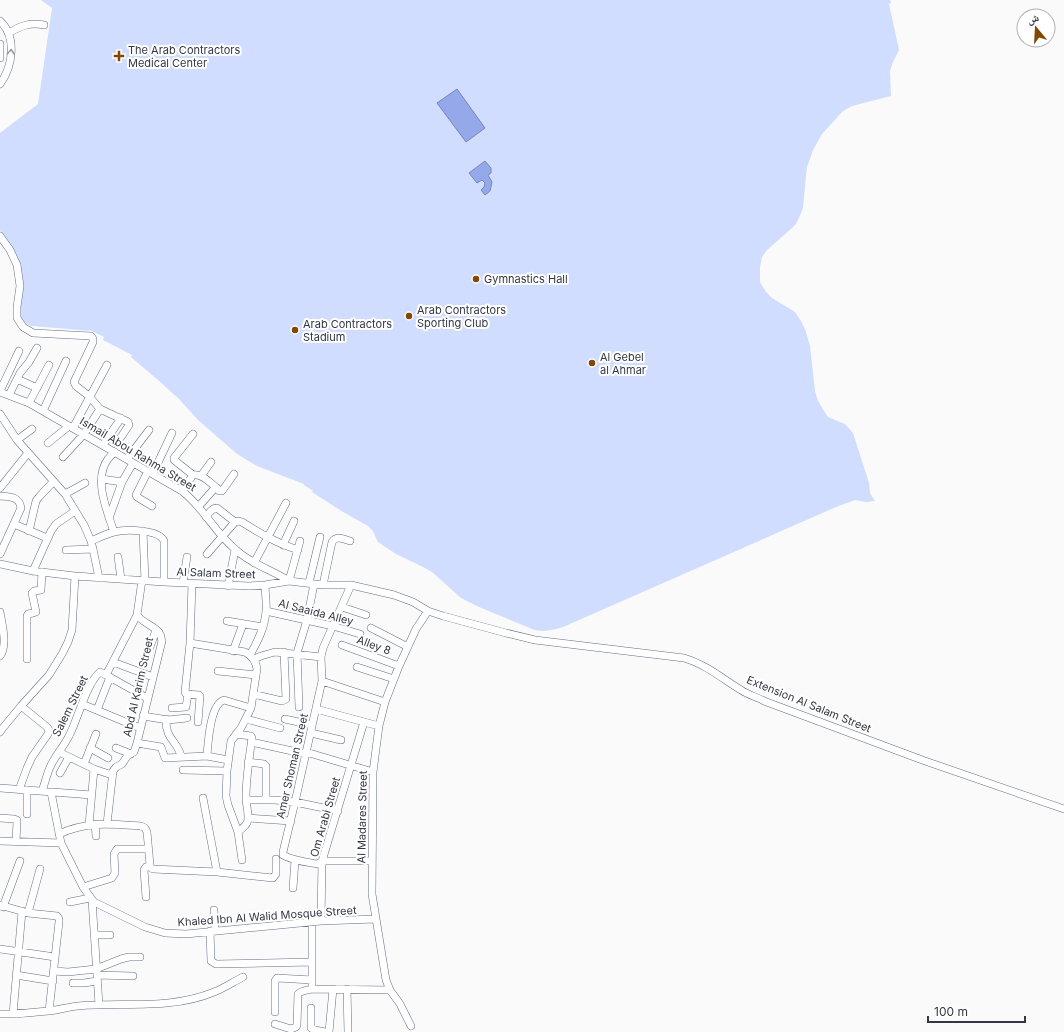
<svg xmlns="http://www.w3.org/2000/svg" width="1064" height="1032" viewBox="0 0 1064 1032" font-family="Inter,'Noto Naskh Arabic',sans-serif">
	<rect width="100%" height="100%" fill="#fafafa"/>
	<path fill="#d1ddfe" d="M41,0H890L891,3L889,4L899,50L893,62L890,71L891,96L852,106L843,111L822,134L813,150L807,167L806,176L803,208L801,213L796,224L792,228L767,250L762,257L760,267V282L766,292L772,298L795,312L801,321L805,329L810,346L815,391L818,401L824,411L828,417L845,424L853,433L869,483L870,493L875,501L866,502L855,500L836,507L563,627C552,630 543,633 532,629L479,607L461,598L432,572L421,566L396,554L378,542L376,538L373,531L368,526L343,512L312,492L313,491L304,485V484L257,466L237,454L198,420L179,399L158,380L131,357L132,355L103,340L104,337L92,331L32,326C26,324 22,321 20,315L19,270L8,242L0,230V133L38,104L52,8Z"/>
	<path fill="#94a8ea" stroke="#7786b8" d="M457,89L485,128L466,142L437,103Z
		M485,161L491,168V173L488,175L492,182L490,191L485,195L481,190L484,187L485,183L482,180L477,183L469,173Z"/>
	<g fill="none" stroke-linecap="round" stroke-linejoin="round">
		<defs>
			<path id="minor" d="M0,21C17,37 13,66 0,84
				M9,33C20,26 30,22 44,25
				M0,44V58
				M0,236L10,250L17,265L20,286L17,307V318L23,327L33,333L91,336L93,339V342L74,382L76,386L89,396L100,409L128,422L129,425L121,437
				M17,379L37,388
				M0,391L19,351
				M0,392L29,403L182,491C204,508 215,533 236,550C251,564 272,570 289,581L300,541
				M9,395L20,373L29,362L37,348
				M29,403L49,365
				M43,411L66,361
				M0,414L17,440L65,494L84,525L91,541L93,549L99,578
				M73,428L107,365
				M193,434L174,458V460L193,475
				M17,440L32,429
				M48,443L69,426
				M103,445L121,418
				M63,457L84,434L100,409
				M127,459L149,430
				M148,471L136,495L137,497L152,506
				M153,473L172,433
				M193,475C202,473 210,483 217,488
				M201,476L211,462
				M102,479L122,482
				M0,488L28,453
				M182,491L193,475
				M65,494L85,483
				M0,496C10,497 19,496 21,508L0,554
				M199,506L214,489L217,488L219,491H222L234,474
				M206,517C209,513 212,508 217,508L235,522
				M109,518L122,482L133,463
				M14,524L47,538
				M29,531L36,501L39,497L53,482
				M143,531L145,581
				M114,532C107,511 93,479 108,459C110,456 113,454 115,452
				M91,541C98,538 106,534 114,532C125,529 159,529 164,541V582
				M283,545L294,521
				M66,550L93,549
				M207,554L235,522L239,521L242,522C261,534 276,543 298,550
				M118,557L121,579
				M254,563L286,503
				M0,564L33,571L75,576L164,582L249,586L265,585L289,581L323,585H351L394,595L413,602L428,611L443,616L506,633L535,640L684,658C705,664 723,679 741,690C748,695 757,697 764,701L925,761L1064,809
				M33,571L51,531L56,524L75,511
				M183,583L187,557
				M309,583L320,537
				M192,584L190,643L185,692L186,694L199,695L200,696L198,722
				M323,585L332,542C337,535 343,539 350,541
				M351,585L323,648L321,657L322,681L295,802L283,852V855C293,861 307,862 318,864L322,861H372
				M228,586L235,550
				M342,607L366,615
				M266,611L333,626L360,634
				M0,612C2,624 8,646 0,656
				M227,621L263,627
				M371,628L408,647
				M190,643L245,652C252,656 256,661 257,669L251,708L241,728L231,741L227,771L226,796L228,805L238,832L242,860
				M342,645L399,666
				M150,647L156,630
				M233,651L243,624
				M250,655C258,641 265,627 266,611C267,602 265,594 265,585
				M27,659V616L28,614L33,613L36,612L32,593L34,591L41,590L42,572
				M254,659L261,656L275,652L321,657
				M113,662L153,677
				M357,667L394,679
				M218,671L256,675
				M106,675L147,698
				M322,681L385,702
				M253,694L282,701L286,699L284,652
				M82,704L140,728
				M299,707L297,653L307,620L314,584
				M172,708L186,707L188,694
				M316,709L379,726
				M97,710L110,677
				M143,716L168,720L187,718
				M166,719C165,740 179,742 181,757
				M246,719L280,728
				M285,719L312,725
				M0,732L2,729L21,706L49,675L62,654L68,642L72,630L75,576
				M311,733L341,740
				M236,734L251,736L252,738C249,758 246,778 246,798C246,806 250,816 247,823C245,827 241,829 238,832
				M251,742L306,754
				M137,743L161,747L165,758L207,756L228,760
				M90,748L108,758
				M116,748L131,754
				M60,751L63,754L94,769L112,775
				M306,752L373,772
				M207,756C208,743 210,704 224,700L251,708
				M248,762L264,764L266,766V800
				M84,764L96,734
				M183,770L227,771
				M60,773L69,757
				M0,788L92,795
				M19,790L27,768L32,757L48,734L49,730L47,727L21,706
				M27,790V814
				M42,791C45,783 47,773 51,765C56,755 64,746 69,736C78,719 86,684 100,672L106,675L137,615
				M51,792L61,843L83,887L94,902L145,927L165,933L186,934L321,921L376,919
				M203,798L217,872
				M246,800H275L295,802L338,811
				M0,818L14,819L17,820V822L16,841
				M248,818L291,821
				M95,824L96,836
				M107,824L113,771L116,767L122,764L128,755L134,752L137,743L162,641C161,640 161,634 160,634C157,627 142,623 137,615L142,580
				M89,825L94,769
				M59,834C88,821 111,824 141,826L145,828L147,832L150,865L151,868L153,869L217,872L273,878L276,874V859
				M0,841L61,843
				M83,887L112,878L115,873L114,854L117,849H148
				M293,888L295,860
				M146,897L144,870L146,867L150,866
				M92,900L99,1005
				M70,902L90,898
				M0,905L28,913L57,916L59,919V922L49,1011
				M3,907L20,861
				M214,910L215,930
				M28,913L40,869
				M321,921L322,861L364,722
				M210,931L211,961L216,964L312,962
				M94,935H110
				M0,949L55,957
				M54,971L68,972L96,969L121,959L129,957H140
				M16,975L53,981
				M97,975L133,976
				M73,983H84L97,981
				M312,984V922
				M347,989L348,1032
				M311,1008V1028L315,1030L325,1032
				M275,1012V981L277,978L312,980
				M0,1014C16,1014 32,1013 48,1011C58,1010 68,1007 78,1006C123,1002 171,1010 214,992C224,988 233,982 243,977
				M13,1014L22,911
				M275,1024L291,1029L296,1027L297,1025L298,994C302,990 308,990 312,989L390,990
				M411,1026L400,1004L390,990L386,980L372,894L373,772L379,726L385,702L399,666L416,629L428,611
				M329,1032L333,989"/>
		</defs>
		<use href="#minor" stroke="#646d89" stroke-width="8"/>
		<use href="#minor" stroke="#fff" stroke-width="7"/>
	</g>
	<defs><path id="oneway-chevron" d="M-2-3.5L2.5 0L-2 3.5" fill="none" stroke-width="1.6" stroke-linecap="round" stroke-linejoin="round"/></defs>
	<use stroke="#999ba2" href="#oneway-chevron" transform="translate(11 52) rotate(-85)"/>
	<g fill="#824700" stroke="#fff" stroke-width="1.5">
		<path d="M117 50h4v4h4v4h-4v4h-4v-4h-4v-4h4z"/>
		<circle cx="476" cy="279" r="4"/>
		<circle cx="409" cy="316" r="4"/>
		<circle cx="295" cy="330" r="4"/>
		<circle cx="592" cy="363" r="4"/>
	</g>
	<g text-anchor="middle" stroke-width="4" stroke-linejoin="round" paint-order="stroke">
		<g font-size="11" fill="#333744" stroke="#fff" text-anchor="start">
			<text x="128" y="54">The Arab Contractors<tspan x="128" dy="13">Medical Center</tspan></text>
			<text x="484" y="283">Gymnastics Hall</text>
			<text x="417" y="314">Arab Contractors<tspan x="417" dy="13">Sporting Club</tspan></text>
			<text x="303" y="328">Arab Contractors<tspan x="303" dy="13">Stadium</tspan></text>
			<text x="600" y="361">Al Gebel<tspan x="600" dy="13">al Ahmar</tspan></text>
		</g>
		<g font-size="11" fill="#333744" stroke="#fff">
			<text transform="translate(138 454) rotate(31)" y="4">Ismail Abou Rahma Street</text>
			<text transform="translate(216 573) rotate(2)" y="4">Al Salam Street</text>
			<text transform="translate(316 612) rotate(14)" y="4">Al Saaida Alley</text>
			<text transform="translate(374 645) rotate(20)" y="4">Alley 8</text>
			<text transform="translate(138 687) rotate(-77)" y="4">Abd Al Karim Street</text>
			<text transform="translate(809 704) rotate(22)" y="4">Extension Al Salam Street</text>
			<text transform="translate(70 706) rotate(-64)" y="4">Salem Street</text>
			<text transform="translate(292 766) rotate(-77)" y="4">Amer Shoman Street</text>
			<text transform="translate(325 817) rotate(-74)" y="4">Om Arabi Street</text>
			<text transform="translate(362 817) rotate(-89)" y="4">Al Madares Street</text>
			<text transform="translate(267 916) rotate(-4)" y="4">Khaled Ibn Al Walid Mosque Street</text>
		</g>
	</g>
	<g transform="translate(1036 28) rotate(342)"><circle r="19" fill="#ffffff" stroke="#adafb4"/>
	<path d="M0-3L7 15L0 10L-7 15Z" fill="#824700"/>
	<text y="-6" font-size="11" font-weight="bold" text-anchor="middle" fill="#333744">ش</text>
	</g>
	<path d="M928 1016v6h97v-6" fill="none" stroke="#333744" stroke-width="2"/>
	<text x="934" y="1016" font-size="12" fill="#333744" stroke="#ffffff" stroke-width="3" paint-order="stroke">100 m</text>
</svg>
